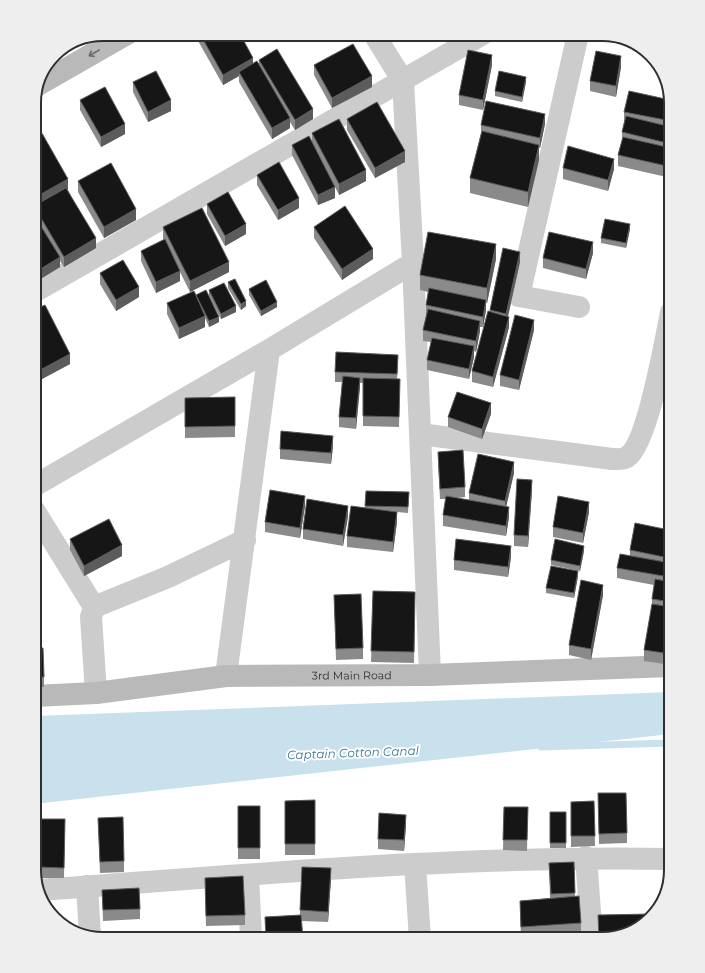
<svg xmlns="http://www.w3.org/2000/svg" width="705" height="973" viewBox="0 0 705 973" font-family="Montserrat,sans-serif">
	<rect width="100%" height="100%" fill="#fff"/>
	<path fill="#c8e1ed" d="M671,692V734L34,804V716Z"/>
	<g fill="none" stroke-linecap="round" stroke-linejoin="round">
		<path stroke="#c8e1ed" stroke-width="7" d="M541,747L671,743"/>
		<path stroke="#ccc" stroke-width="22" d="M374,34L403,81L413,263L430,675
			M578,34L519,296L579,307
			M34,292L483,34
			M420,434L612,459C617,459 623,460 627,457C647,445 666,338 671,312
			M34,486L269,350L413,263
			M34,510L94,607L91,617L96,693
			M94,607L168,577L245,540
			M226,676L269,350
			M586,857L592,939
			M415,864L420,939
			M248,875L251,939
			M87,886L90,936
			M39,890C249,875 460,855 671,859"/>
		<g stroke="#b9b9b9" stroke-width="22">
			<path d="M38,85L127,34"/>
			<path id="s1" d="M34,696L96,693L226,676L430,675L671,666"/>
		</g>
	</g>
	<path fill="#8a8a8a" d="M197,34H240L253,63L259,65V60L313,119L295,130L290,122V128L272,139L239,82V76L223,85L197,39Z
		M314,65L372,87L332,108L314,75Z
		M492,65L483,110L459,105V95Z
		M621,67L616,97L590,91V81Z
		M133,82L171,111L148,122L133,92Z
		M526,82L522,102L495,96V91Z
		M80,100L125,134L101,147L80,110Z
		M671,103V178L618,166V155L622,139V132L624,122V112Z
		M347,119L405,162L375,178L347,130Z
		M545,124L540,148H539V160L528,207L470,193V178L481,133V125Z
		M34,131L68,190L96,248L64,267L60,261V267L34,283Z
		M312,133L366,181L339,195L335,187V198L318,205L292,155V145L312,142Z
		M563,168L614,169L608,191L563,179Z
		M257,175L299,208L278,220L257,185Z
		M78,181L136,220L104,238L78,192Z
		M207,204L246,234L225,246L207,214Z
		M163,227L229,272L190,292L180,272V281L156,293L141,261V251L164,240L163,238Z
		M314,227L373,259L342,280L314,238Z
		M630,229L626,248L601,243V238Z
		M593,253L586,279L543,268V258Z
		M496,259L487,303H486V310L483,327H480V331L476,352L474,351V357L469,379L427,370V360L431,342L423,341V330L426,316V305L428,292L420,290V275Z
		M520,262L508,317L509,327L493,387L472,382V371L490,310Z
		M100,273L139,297L116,311L100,284Z
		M228,282L246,306L241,310L228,288Z
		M249,289L277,307L261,316L249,295Z
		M209,290L236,312L221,319L209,296Z
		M196,296L219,322L209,327L205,318V327L179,339L167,314V303Z
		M34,310L70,364L42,379L34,364Z
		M534,330L519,390L500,386V375Z
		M398,366L397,379H400L399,427L363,426V383H360L356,429L339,427V417L342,382H335V372Z
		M235,397V437L185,438V398Z
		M491,414L482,439L448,427V417Z
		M333,446L331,464L280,459V449Z
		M438,452L465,487V497L457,498L469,500V493L514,473L506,506L509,517L506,536L443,526V515L446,499H440L438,462Z
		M532,490L528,547L514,546V535Z
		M366,491L409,492L408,513L397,512V522L393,552L347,547V536L365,508Z
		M305,506L300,538L265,532V522Z
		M589,512L583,543L553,537V527Z
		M348,516L343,546L303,539V529Z
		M70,539L122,556L84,576L70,550Z
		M669,540L665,562L671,563V576L670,582H671V665L644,661V650L652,604V599L654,585L617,578V568L630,556V550Z
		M584,551L580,571L551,565V560Z
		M511,557L508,577L454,570V560Z
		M578,576L574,598L546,593V588Z
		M373,591L415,592L414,663L371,662Z
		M334,595L363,648V659L336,660Z
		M603,595L591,660L569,655V645Z
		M34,648L44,677V687H34Z
		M598,793L627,833V843L599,844Z
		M315,800V855H285V801Z
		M594,801L595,846L571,847V802Z
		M238,806H260V859H238Z
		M504,807H528L527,851L503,850Z
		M550,812H566V848H550Z
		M98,818L124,861V872L100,873Z
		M39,819H65L64,878H38Z
		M406,825L404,851L378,849V839Z
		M574,862L575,897L581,923V934L521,938L520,911V901L550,898L549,863Z
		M331,879L328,922L301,921L303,939H266L265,917L300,915V910Z
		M205,888L245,915V925L206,926Z
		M102,890L140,909V919L103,921Z"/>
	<path fill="#5c5c5c" d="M492,55V65L483,110V100Z
		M621,56V67L616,97V86Z
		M253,58V69L239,72V76L223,85V75Z
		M372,76V87L332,108V98Z
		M526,77V82L522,102V97Z
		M171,100V111L148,122V112Z
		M313,109V119L295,130V120Z
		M545,114V124L540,148V138Z
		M290,118V128L272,139V128Z
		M125,124V134L101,147V137Z
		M539,145V160L528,207V192Z
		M405,151V162L375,178V168Z
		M614,159V169L608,191V180Z
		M366,170V181L339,195V184Z
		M68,179V190L34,207V198Z
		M335,187V198L318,205V195Z
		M299,198V208L278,220V210Z
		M136,209V220L104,238V227Z
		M246,224V234L225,246V236Z
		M630,224V229L626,248V243Z
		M96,238V248L64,267V257Z
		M593,242V253L586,279V269Z
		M496,244V259L487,303V288Z
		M373,249V259L342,280V269Z
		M520,252V262L506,324V314Z
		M60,257V267L34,283V273Z
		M229,262V272L190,292V281Z
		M180,271V281L156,293V282Z
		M139,287V297L116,311V300Z
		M486,300V310L483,327V317Z
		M246,301V306L241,310V304Z
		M277,302V307L261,316V311Z
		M236,306V312L221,319V314Z
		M205,316V327L179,339V328Z
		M219,317V322L209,327V321Z
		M509,317V327L493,387V377Z
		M534,320V330L519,390V380Z
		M480,321V331L476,352V341Z
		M474,346V357L469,379V369Z
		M70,354V364L42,379V369Z
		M360,378V388L356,429V418Z
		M491,403V414L482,439V429Z
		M333,436V446L331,464V453Z
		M514,462V473L505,512V501Z
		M532,480V490L528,547V536Z
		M305,496V506L300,538V528Z
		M589,502V512L583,543V533Z
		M348,506V516L343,546V535Z
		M509,507V517L506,536V526Z
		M397,512V522L393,552V542Z
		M669,530V540L664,568V557Z
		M36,532V543L34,544V534Z
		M122,545V556L84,576V566Z
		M511,546V557L508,577V567Z
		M584,546V551L580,571V566Z
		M671,565V576L669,588V577Z
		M578,571V576L574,598V593Z
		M603,585V595L591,660V649Z
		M406,815V825L404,851V840Z
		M331,868V879L328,922V912Z"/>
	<path fill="#161616" stroke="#5c5c5c" d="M200,34H240L253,58L223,75Z
		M353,44L372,76L332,98L314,65Z
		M277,49L313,109L295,120L259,60Z
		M468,50L492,55L483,100L459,95Z
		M596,51L621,56L616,86L590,81Z
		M257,61L290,118L272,128L239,72Z
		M156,71L171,100L148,112L133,82Z
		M499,71L526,77L522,97L495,91Z
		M105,87L125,124L101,137L80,100Z
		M629,91L670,100L671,103V121L624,112Z
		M486,101L545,114L540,138L481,125Z
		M377,102L405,151L375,168L347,119Z
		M626,116L671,127V144L622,132Z
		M339,119L366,170L339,184L312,133Z
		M39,128L68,179L34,198V131Z
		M482,131L539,145L528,192L470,178Z
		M309,136L335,187L318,195L292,145Z
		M623,137L671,148V167L618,155Z
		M568,146L614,159L608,180L563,168Z
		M279,162L299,198L278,210L257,175Z
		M111,163L136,209L104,227L78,181Z
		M66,188L96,238L64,257L34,206Z
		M228,192L246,224L225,236L207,204Z
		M345,206L373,249L342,269L314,227Z
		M202,208L229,262L190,281L163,227Z
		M34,215L60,257L34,273Z
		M605,219L630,224L626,243L601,238Z
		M428,232L496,244L487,288L420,275Z
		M549,232L593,242L586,269L543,258Z
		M165,239L180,271L156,282L141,251Z
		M503,248L520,252L506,314L490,310Z
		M123,260L139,287L116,300L100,273Z
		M235,279L246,301L241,304L228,282Z
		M266,280L277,302L261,311L249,289Z
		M224,283L236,306L221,314L209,290Z
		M429,288L486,300L483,317L426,305Z
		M206,290L219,317L209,321L196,295Z
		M194,291L205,316L179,328L167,303Z
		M45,305L70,354L42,369L34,353V310Z
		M428,309L480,321L476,341L423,330Z
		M488,311L509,317L493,377L472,371Z
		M515,315L534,320L519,380L500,375Z
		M432,338L474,346L469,369L427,360Z
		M336,352L398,355L397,374L335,372Z
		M343,376L360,378L356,418L339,417Z
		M363,378L400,379L399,417L363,416Z
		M457,392L491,403L482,429L448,417Z
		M235,397V426L185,427V398Z
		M281,431L333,436L331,453L280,449Z
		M463,450L465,487L440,489L438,452Z
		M478,454L514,462L505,501L469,493Z
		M517,479L532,480L528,536L514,535Z
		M270,490L305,496L300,528L265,522Z
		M366,491L409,492L408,507L365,506Z
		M446,496L509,507L506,526L443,515Z
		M558,496L589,502L583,533L553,527Z
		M307,499L348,506L343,535L303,529Z
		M351,506L397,512L393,542L347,536Z
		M109,519L122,545L84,566L70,539Z
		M635,523L669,530L664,557L630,550Z
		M34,529L36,532L34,534Z
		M456,539L511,546L508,567L454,560Z
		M555,539L584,546L580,566L551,560Z
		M620,554L671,563L669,577L617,568Z
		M551,566L578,571L574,593L546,588Z
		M655,579L671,582V602L652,599Z
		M581,580L603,585L591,649L569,645Z
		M373,591L415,592L414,652L371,651Z
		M361,594L363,648L336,649L334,595Z
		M652,604L671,607V654L644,650Z
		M34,648H43L44,677H34Z
		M598,793H626L627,833L599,834Z
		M315,800V844H285V801Z
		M594,801L595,836H571V802Z
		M238,806H260V848H238Z
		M504,807H528L527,840H503Z
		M550,812H566V843H550Z
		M379,813L406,815L404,840L378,839Z
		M123,817L124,861L100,862L98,818Z
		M39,819H65L64,868L38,867Z
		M34,838H37V874H35L34,870Z
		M574,862L575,893L551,894L549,863Z
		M302,867L331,868L328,912L300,910Z
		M243,876L245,915L206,916L205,878Z
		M139,888L140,909L103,910L102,890Z
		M579,896L581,923L521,927L520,901Z
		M652,914L637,930L603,939H599L598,915Z
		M301,915L303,939H266L265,917Z
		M497,935V939H435L434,937Z
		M399,938V939H355Z"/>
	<defs><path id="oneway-shaft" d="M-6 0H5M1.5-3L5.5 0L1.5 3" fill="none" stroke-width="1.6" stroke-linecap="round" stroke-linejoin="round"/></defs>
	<use stroke="#6d6d6d" href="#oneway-shaft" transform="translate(94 53) rotate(150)"/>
	<g text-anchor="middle" stroke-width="4" stroke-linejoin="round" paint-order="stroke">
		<g font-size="11" fill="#2f2f2f" stroke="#fff">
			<text dy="4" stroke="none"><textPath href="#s1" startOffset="319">3rd Main Road</textPath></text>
		</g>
		<g font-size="12" font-style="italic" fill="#3a7793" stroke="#fff">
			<text transform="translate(353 753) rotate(-2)" y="4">Captain Cotton Canal</text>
		</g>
	</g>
	<path d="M0 0H705V973H0ZM103 41H602A62 62 0 0 1 664 103V870A62 62 0 0 1 602 932H103A62 62 0 0 1 41 870V103A62 62 0 0 1 103 41Z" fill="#eee" fill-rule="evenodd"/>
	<path fill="none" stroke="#2f2f2f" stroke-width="2" d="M103 41H602A62 62 0 0 1 664 103V870A62 62 0 0 1 602 932H103A62 62 0 0 1 41 870V103A62 62 0 0 1 103 41Z"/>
</svg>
